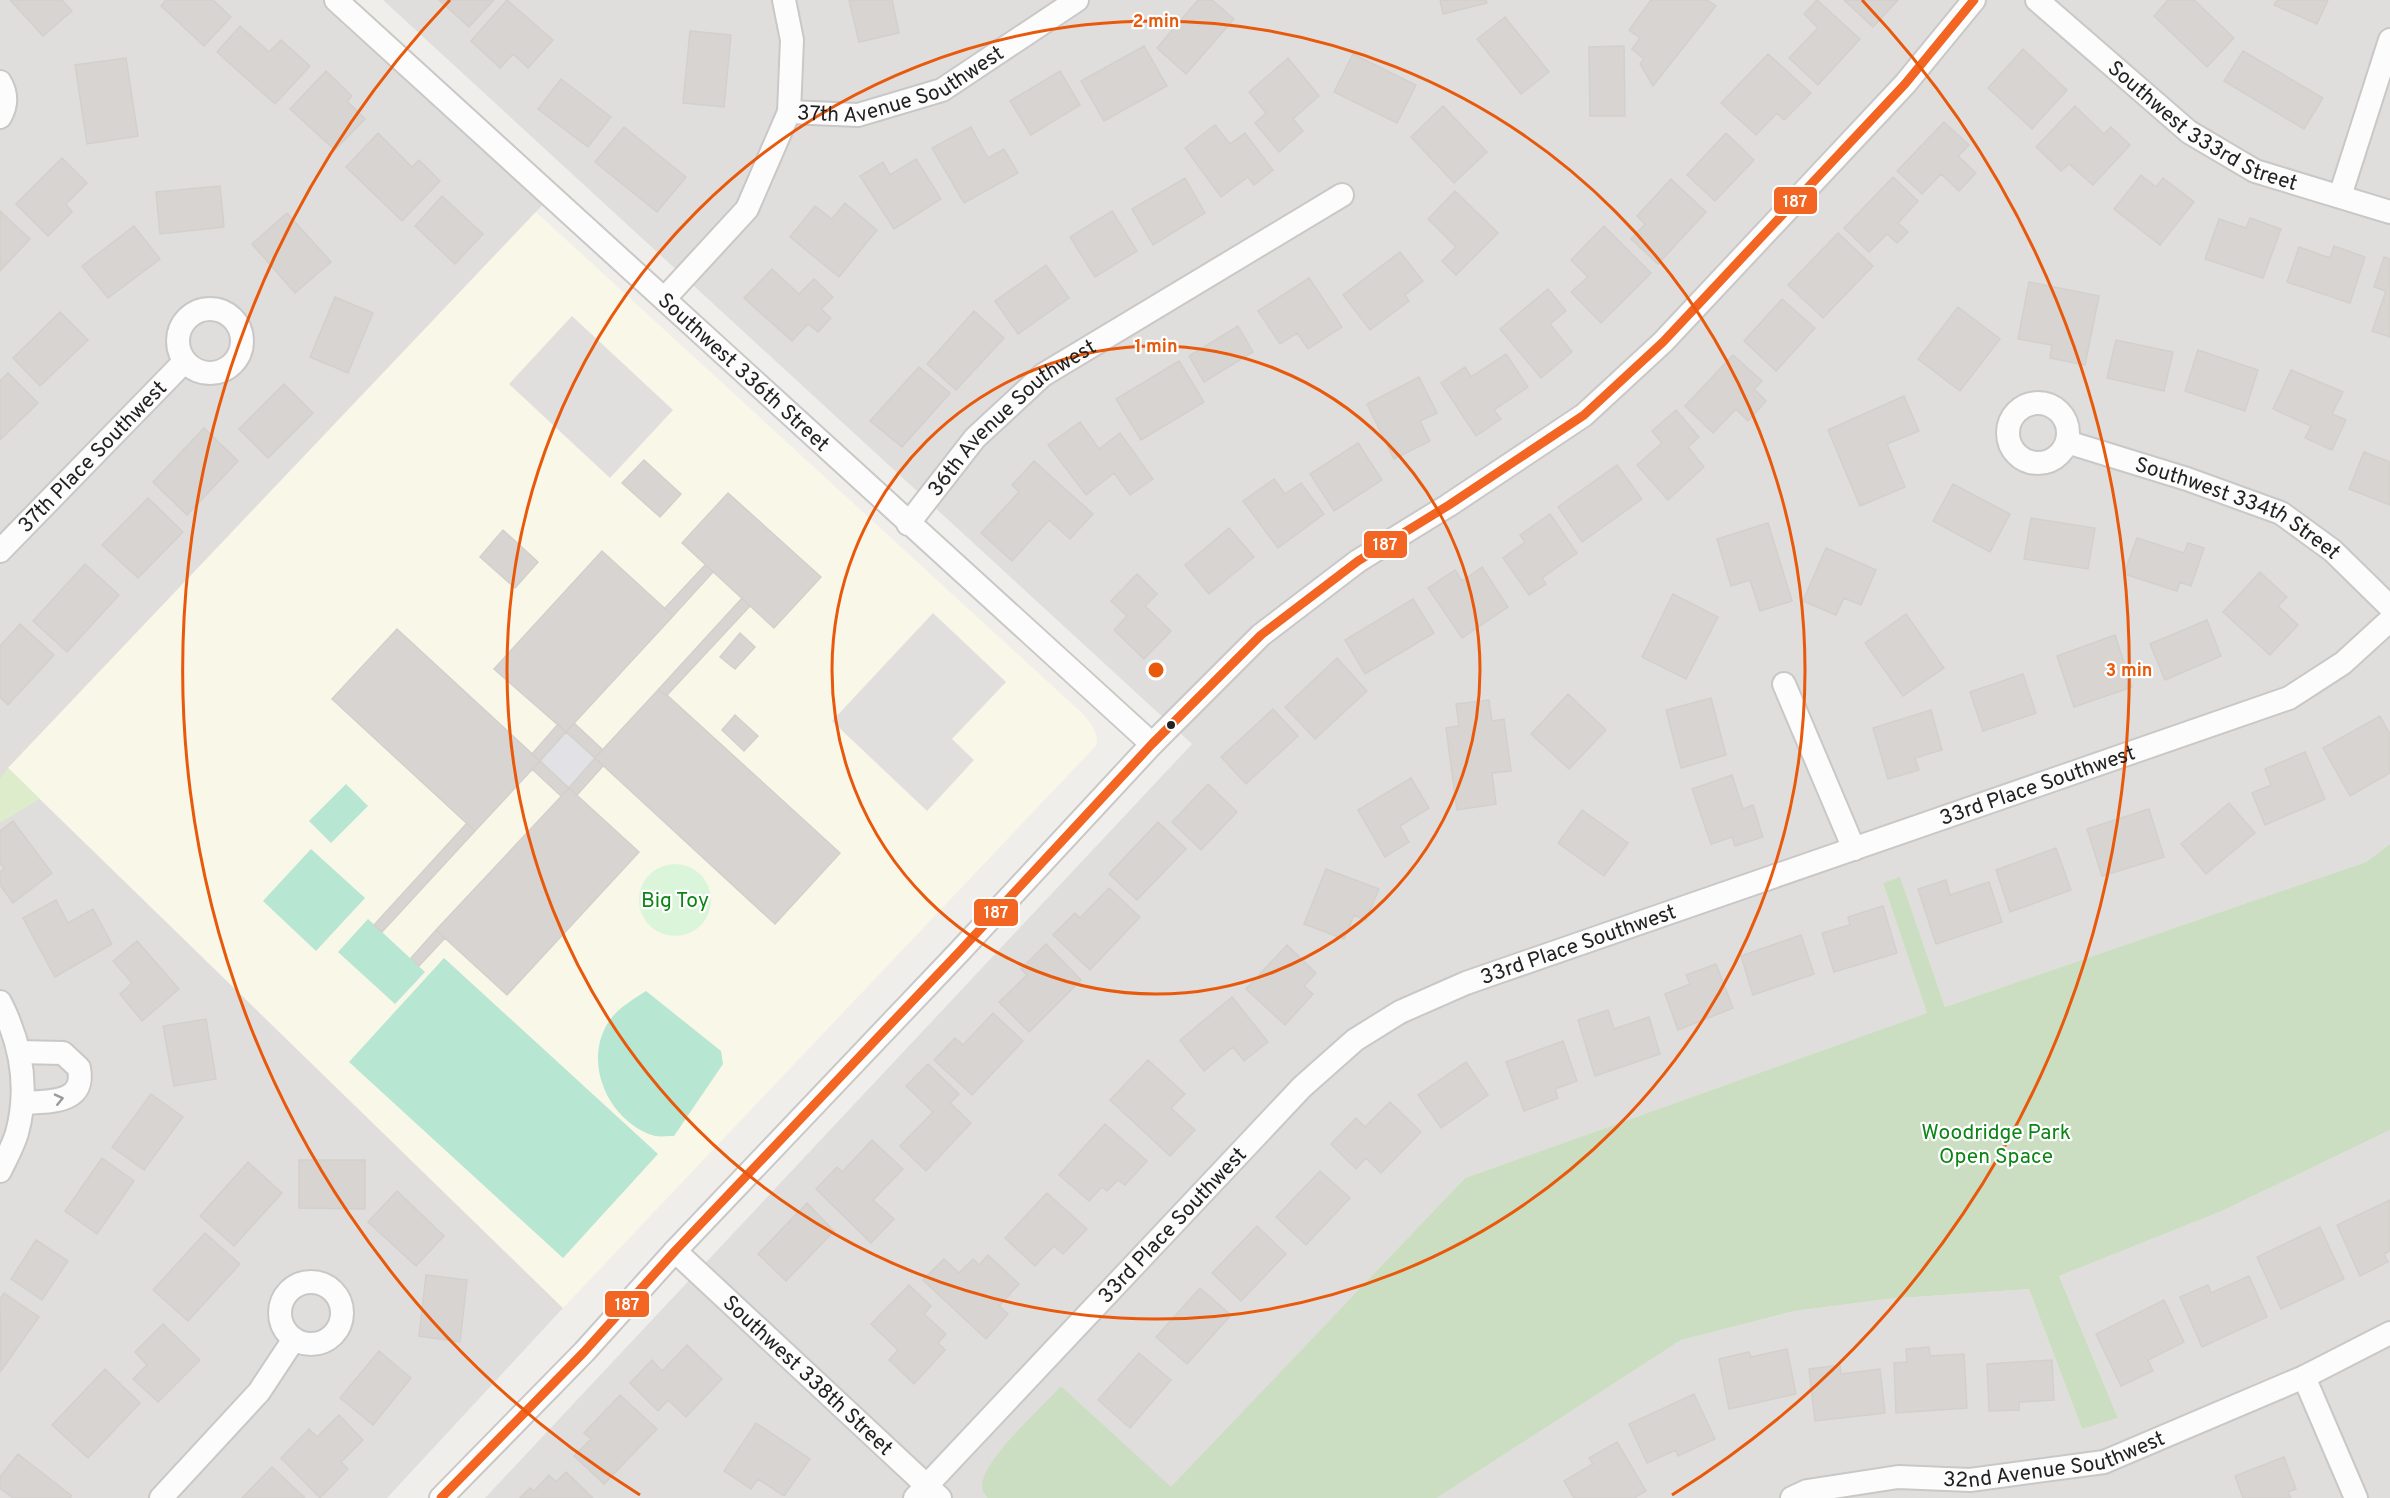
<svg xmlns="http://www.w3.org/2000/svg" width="2390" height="1498" viewBox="0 0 2390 1498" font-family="Overpass,sans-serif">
	<rect width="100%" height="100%" fill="#f0eeeb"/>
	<path fill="#dfdedc" d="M0,0H336L551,196L8,768L563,1308L387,1498H0Z
		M383,0H2390V844L2366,862L1945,1007L1900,878L1883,883L1927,1013L1465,1178L1171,1488L1061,1386L984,1494L987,1498H485L1192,744Z
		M2390,1130V1498H1437L1681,1340L1795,1311L1887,1299L2029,1289L2082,1429L2118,1418L2059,1276L2222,1211Z"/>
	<path fill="#f8f7e8" d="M536,212L1084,715L1092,725L1097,738L1096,746L1090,752L563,1308L8,768Z"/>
	<path fill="#ddeccb" d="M8,768L40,799L0,823V779Z"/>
	<path fill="#cbdec1" d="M2390,844V1130L2222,1211L2059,1276L2118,1418L2082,1429L2029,1289L1887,1299L1795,1311L1681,1340L1437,1498H987C983,1493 981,1487 983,1480C990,1454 1041,1408 1061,1386L1171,1487L1465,1178L1927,1013L1883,883L1900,877L1945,1007L2366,862Z"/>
	<path fill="#daf5da" d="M639 900a36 36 0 1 1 72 0a36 36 0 1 1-72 0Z"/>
	<path fill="#b7e6d2" d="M346,784L368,806L331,843L309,821Z
		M311,849L365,898L316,951L263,901Z
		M368,919L425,972L395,1004L338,952Z
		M444,958L658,1154L563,1258L349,1062Z
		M646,991L721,1051L723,1064L674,1136C668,1136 661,1137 655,1136C607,1122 579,1057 613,1016C622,1006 635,998 646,991Z"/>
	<path fill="#e0dfde" d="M572,316L673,410L610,478L509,384Z
		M933,613L1006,682L952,739L974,760L927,811L832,721Z"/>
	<path fill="#e2e1e5" d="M565,723L602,758L569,794L531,761Z"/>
	<path fill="#d7d4d2" stroke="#d3d0cc" stroke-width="1.5" d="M10,0H62L72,11L43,36Z
		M166,0H213L231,17L204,46L161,6Z
		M439,0H494L469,27Z
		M507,0L553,40L528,68L513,54L500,68L471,41Z
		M849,0H892L899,33L859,42Z
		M1198,0H1212L1234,19L1186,74L1157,48Z
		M1440,0H1486L1487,3L1443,14Z
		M1651,0H1707L1716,6L1653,86L1640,64L1644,59L1632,49L1640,38L1629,30Z
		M1817,0L1860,39L1818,85L1789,58L1818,28L1804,14Z
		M1844,0H1898L1873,27Z
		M2168,0H2194L2234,38L2207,67L2154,16Z
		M2277,0H2328L2317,24L2274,5Z
		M1505,17L1549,72L1521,94L1477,39Z
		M240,26L269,52L281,40L310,66L275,104L217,52Z
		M690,31L731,35L724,107L683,103Z
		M1144,46L1167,86L1104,121L1081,81Z
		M1624,46L1625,116H1590L1589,47Z
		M2023,49L2067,90L2032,129L1988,88Z
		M2243,51L2323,98L2304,129L2224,81Z
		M1353,54L1416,85L1397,123L1334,92Z
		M1768,54L1811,93L1784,120L1777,113L1756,135L1721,103Z
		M126,58L138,136L87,144L75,65Z
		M1288,58L1319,96L1293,119L1303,131L1279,152L1255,123L1266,113L1249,92Z
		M326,71L352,96L347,101L365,119L335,150L290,109Z
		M1060,71L1080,105L1031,135L1010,101Z
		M561,79L611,117L588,147L538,109Z
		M1443,106L1487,152L1454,183L1411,137Z
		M2075,106L2104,134L2111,127L2130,145L2093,185L2069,164L2061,171L2036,147Z
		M1944,122L1969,145L1958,156L1976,173L1959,191L1941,174L1922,194L1897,171Z
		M1215,125L1230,144L1245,133L1273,170L1254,185L1248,177L1221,197L1185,148Z
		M624,127L686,177L657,212L595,162Z
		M971,127L988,158L1004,149L1018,173L964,203L932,148Z
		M378,133L412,167L419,160L440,181L402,221L346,167Z
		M1726,133L1754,160L1715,201L1687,175Z
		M62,158L87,183L66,204L72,212L48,236L16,204Z
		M916,159L941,199L894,229L860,176L883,162L890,175Z
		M2141,175L2156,187L2163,178L2194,202L2160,245L2114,209Z
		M1893,177L1918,201L1898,223L1908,232L1897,243L1887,234L1869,252L1844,228Z
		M1185,178L1205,213L1153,245L1132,209Z
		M1671,179L1706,212L1658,264L1631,239L1645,224L1637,216Z
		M220,186L224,227L160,234L156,192Z
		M1455,191L1498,233L1456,275L1442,261L1456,247L1428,219Z
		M442,196L483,234L455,264L415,226Z
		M845,203L877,230L839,277L790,237L815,206L832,219Z
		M0,211L30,239L0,271Z
		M1112,211L1137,251L1095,277L1070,237Z
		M287,213L331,262L295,293L252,244Z
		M2250,218L2281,229L2263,278L2205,259L2219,219L2246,228Z
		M134,226L160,259L108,298L82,266Z
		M1604,226L1651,273L1601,323L1571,292L1588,277L1571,260Z
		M1838,233L1873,266L1823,318L1788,285Z
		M2334,246L2365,257L2350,303L2287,282L2299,247L2330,258Z
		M1400,252L1423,281L1405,295L1409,301L1370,330L1343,295Z
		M2384,257L2390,259V337L2372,331L2386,291L2374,287Z
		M1046,265L1069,298L1018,334L995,301Z
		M772,269L799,294L814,279L833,297L821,309L831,318L818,332L808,324L792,341L744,298Z
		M1309,278L1342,327L1308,349L1297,333L1280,344L1258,311Z
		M2029,282L2099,296L2085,365L2050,358L2052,345L2018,339Z
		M1548,289L1566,311L1550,324L1572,352L1541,378L1500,329Z
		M335,297L373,313L348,373L310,357Z
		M1782,299L1815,328L1776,371L1744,341Z
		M1958,307L2000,339L1960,391L1918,359Z
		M974,311L1004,338L956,390L927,364Z
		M60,312L88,340L40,386L13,358Z
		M1238,326L1253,352L1204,382L1189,356Z
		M2116,340L2173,352L2164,391L2107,378Z
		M2198,350L2258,370L2245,411L2185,391Z
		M1506,354L1528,387L1494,410L1501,419L1476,436L1441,383L1465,367L1471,377Z
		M1733,355L1762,381L1754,389L1766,401L1748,421L1736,409L1713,433L1685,406Z
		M1179,361L1204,402L1141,440L1116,399Z
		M919,367L950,393L902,447L870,421Z
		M2291,370L2343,392L2332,414L2346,420L2332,450L2305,438L2311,426L2273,409Z
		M8,373L38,403L0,440V381Z
		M1419,377L1437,413L1420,421L1430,441L1394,459L1367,404Z
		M284,384L313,413L268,458L239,429Z
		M1904,396L1919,431L1887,444L1905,487L1860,506L1828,430Z
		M1676,410L1699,437L1688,447L1704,467L1668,500L1637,465L1662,443L1652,431Z
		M1080,422L1099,449L1120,433L1153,479L1130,495L1114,473L1086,495L1048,445Z
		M204,428L238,461L187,515L153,482Z
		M1358,443L1382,480L1334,511L1310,474Z
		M2364,452L2390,462V505L2349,489Z
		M644,460L681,494L660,517L622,483Z
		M1034,461L1093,514L1070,539L1049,520L1012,561L981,533L1019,492L1012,485Z
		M1617,465L1642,499L1582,542L1558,507Z
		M1274,479L1285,494L1301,483L1324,514L1278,548L1243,501Z
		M1953,484L2010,514L1990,552L1933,521Z
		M728,493L821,577L774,628L682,543Z
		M148,498L183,532L138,578L102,545Z
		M1550,514L1577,553L1542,578L1546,584L1529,595L1503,558L1525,542L1520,535Z
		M2031,518L2095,528L2088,569L2024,559Z
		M1768,523L1792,601L1760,611L1750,580L1731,586L1717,539Z
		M1229,528L1254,557L1209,594L1185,565Z
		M503,530L538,562L515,588L480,557Z
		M2137,538L2184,553L2188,543L2204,548L2191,586L2180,582L2177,591L2124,574Z
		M1826,548L1876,570L1861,605L1844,598L1836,615L1803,601Z
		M602,551L673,616L566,732L494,669Z
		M85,564L119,595L67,652L33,621Z
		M705,565L713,572L673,616L665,608Z
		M1482,567L1508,607L1462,638L1428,588L1455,570L1462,581Z
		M2260,572L2287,597L2278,606L2298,625L2270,655L2223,612Z
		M1137,574L1157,594L1145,606L1171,631L1144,659L1114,630L1127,616L1111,601Z
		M1673,594L1718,617L1686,679L1642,657Z
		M742,598L750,606L667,695L662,693L658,690Z
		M1413,599L1434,633L1365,674L1345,640Z
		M1906,614L1944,668L1903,696L1865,643Z
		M2207,620L2221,656L2165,680L2150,644Z
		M20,624L54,655L8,705L0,697V646Z
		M397,629L540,761L475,831L332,699Z
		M740,633L755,647L735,669L720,657Z
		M2115,635L2132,687L2074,707L2057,656Z
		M1337,658L1367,691L1315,739L1285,707Z
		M2023,674L2036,713L1983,731L1970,692Z
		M658,690L667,695L840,853L775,924L595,758Z
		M1568,694L1606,730L1569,769L1531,734Z
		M1711,698L1726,755L1681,768L1666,710Z
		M1489,700L1492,721L1504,719L1511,771L1492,773L1496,804L1457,810L1446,728L1459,726L1456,704Z
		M1273,709L1298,736L1246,784L1221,757Z
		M1931,710L1942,750L1915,758L1919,770L1888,779L1873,728Z
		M735,715L758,736L744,751L722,730Z
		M2380,716L2390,734V773L2350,796L2323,748Z
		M574,723L603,750L595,758L566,732Z
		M558,724L566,732L540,761L532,754Z
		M2305,752L2325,799L2265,825L2252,793L2271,785L2265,769Z
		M595,758L603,766L577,795L569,788Z
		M540,761L569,788L561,796L532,769Z
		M1732,775L1743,809L1753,805L1763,837L1735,846L1732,837L1711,844L1692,789Z
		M1411,778L1429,808L1400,826L1409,842L1385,857L1358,810Z
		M1208,784L1237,812L1201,850L1172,822Z
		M569,788L639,852L507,995L436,930Z
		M2229,803L2255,833L2206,874L2181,844Z
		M2149,809L2164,857L2102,876L2087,829Z
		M1582,810L1628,843L1604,876L1558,843Z
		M13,821L52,873L13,903L0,885V872L4,869L0,863V831Z
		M1158,822L1186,849L1137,900L1109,874Z
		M467,823L475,831L382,932L374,925Z
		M2056,848L2071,890L2010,912L1996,870Z
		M1326,869L1379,889L1366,920L1354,915L1344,939L1304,924Z
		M1946,880L1950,895L1989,882L2002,922L1936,944L1918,889Z
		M1109,888L1140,917L1090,970L1053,935L1075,913L1080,918Z
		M56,900L68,923L93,909L112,944L55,977L23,918Z
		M1883,906L1897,953L1834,972L1822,933L1850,925L1848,917Z
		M436,930L445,938L419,966L411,958Z
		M1801,935L1814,974L1753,995L1741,956Z
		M137,941L179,989L142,1021L120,994L132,983L113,961Z
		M1046,944L1081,980L1029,1032L999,1002L1027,975L1021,969Z
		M1287,945L1316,973L1304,986L1313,994L1285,1025L1246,989Z
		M1716,964L1733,1008L1678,1030L1665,994L1690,984L1686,975Z
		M1232,997L1268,1042L1244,1061L1233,1047L1204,1071L1180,1040Z
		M1608,1010L1614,1029L1649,1017L1660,1054L1595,1076L1578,1020Z
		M993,1013L1023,1041L972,1095L934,1060L955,1038L963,1045Z
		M206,1019L216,1079L174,1086L163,1026Z
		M1563,1041L1577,1081L1555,1089L1558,1098L1524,1111L1506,1062Z
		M1148,1060L1185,1094L1171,1108L1195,1130L1170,1156L1110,1100Z
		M1466,1062L1488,1095L1441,1128L1418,1095Z
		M928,1064L959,1094L950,1103L971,1123L926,1171L900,1146L933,1112L906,1086Z
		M151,1094L183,1117L144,1170L112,1147Z
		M1390,1102L1421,1132L1381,1173L1366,1158L1356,1169L1331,1144L1356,1118L1365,1127Z
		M1105,1124L1147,1161L1125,1185L1118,1180L1107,1191L1102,1187L1089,1201L1059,1175Z
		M872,1140L903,1169L873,1200L894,1219L871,1243L816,1189L837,1167L842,1172Z
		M102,1158L134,1181L97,1234L65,1211Z
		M299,1160H365V1209L299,1208Z
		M248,1162L282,1193L234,1246L200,1216Z
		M1320,1171L1350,1198L1306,1245L1276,1217Z
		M397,1191L444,1236L416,1266L368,1222Z
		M1047,1193L1087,1229L1063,1254L1054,1246L1035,1266L1005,1238Z
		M2390,1200V1251L2384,1254L2388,1262L2360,1276L2337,1225Z
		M807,1203L834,1231L786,1281L758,1254Z
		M1257,1226L1286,1254L1241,1301L1212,1273Z
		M2320,1227L2344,1279L2281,1309L2257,1257Z
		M205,1233L240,1264L188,1321L153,1290Z
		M36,1240L68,1261L42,1300L11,1279Z
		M988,1255L1019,1284L999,1306L1008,1314L986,1339L923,1280L944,1259L959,1273L973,1259L979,1265Z
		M426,1275L467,1280L460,1342L419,1336Z
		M2249,1276L2267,1317L2202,1347L2180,1297L2208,1285L2211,1293Z
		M909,1285L931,1306L924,1314L946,1334L938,1343L945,1350L914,1384L889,1360L898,1350L871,1324Z
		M1200,1288L1231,1315L1187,1364L1156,1337Z
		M4,1293L39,1317L1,1371L0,1299Z
		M2164,1300L2184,1342L2148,1360L2153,1371L2121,1386L2096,1334Z
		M163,1324L200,1360L158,1402L133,1379L147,1365L135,1352Z
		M687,1345L722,1379L686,1417L668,1400L658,1411L630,1383L652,1360L662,1371Z
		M1929,1347L1930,1356L1964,1354L1967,1408L1896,1413L1894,1363L1907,1362L1906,1349Z
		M1787,1349L1796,1394L1729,1409L1719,1359L1749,1352L1751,1357Z
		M379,1351L411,1378L373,1425L340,1398Z
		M1139,1353L1171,1380L1130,1428L1098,1400Z
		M2052,1360L2054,1400L2019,1402V1410L1989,1411L1987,1364Z
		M1840,1365L1841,1374L1880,1369L1885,1413L1815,1421L1809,1369Z
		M105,1369L140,1403L88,1458L52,1425Z
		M1694,1394L1715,1439L1678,1456L1676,1450L1647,1463L1629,1424Z
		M620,1395L657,1429L604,1484L574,1456L591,1439L584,1433Z
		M339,1415L363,1440L341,1462L348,1469L320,1498L281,1458L309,1429L317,1437Z
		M756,1423L810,1459L784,1496L758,1479L751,1489L724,1471Z
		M1617,1442L1646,1491L1634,1498H1574L1564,1481L1593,1464L1589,1458Z
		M18,1454L72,1496L70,1498H13L0,1488V1477Z
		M2284,1457L2296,1489L2288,1492L2291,1498H2243L2235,1476Z
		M272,1467L305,1498H242Z
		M566,1472L593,1498H520L530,1488L534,1491L549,1475L556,1482Z"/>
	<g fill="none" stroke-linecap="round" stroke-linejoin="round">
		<defs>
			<g id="minor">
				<path id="s1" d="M336,0C608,248 880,496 1152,744"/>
				<path id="s2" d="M2037,0L2189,132L2255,171L2390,212"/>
				<path d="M0,82C7,94 7,105 0,117"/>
				<path id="s3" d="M789,112L858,115L942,90L1077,0"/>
				<path d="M2340,196L2390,40"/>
				<path d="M665,298L747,209L789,112L792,40L784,0"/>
				<circle cx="210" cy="341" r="32"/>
				<circle cx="2038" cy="433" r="30"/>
				<path id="s4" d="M2067,442L2187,479L2281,513L2333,551L2390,607"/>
				<path id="s5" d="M908,524L975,438L1043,375L1342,195"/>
				<path id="s6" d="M0,551L185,361"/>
				<path d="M1784,684L1854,849"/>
				<path d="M0,1002C21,1043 29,1088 17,1133C13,1146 6,1159 0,1171"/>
				<path d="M19,1052L63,1053L79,1068C86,1105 47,1101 23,1103"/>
				<path id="s7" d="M675,1251L940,1498"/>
				<circle cx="311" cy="1313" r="31"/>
				<path d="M2304,1377L2356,1498"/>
				<path d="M161,1498L259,1392L294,1339"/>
				<path d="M441,1498L584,1352L675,1251L960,951L1152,744L1261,635L1358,561L1449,505L1584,415L1663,342L1905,84L1974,0"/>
				<path id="s8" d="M915,1498L1302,1087L1355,1040L1400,1012L1466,983L2289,698L2343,663L2390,620"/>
				<path id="s9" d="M1792,1498L1807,1491L1898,1477L1970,1480L2104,1462L2304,1377L2390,1333"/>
			</g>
		</defs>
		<use href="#minor" stroke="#c9c8c7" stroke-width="26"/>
		<use href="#minor" stroke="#fdfcfc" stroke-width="22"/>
		<defs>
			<path id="bus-1" d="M441,1498L584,1352L675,1251L960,951L1152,744L1261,635L1358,561L1449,505L1584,415L1663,342L1905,84L1974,0"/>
		</defs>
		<use href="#bus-1" stroke="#fff" stroke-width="14"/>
		<use href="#bus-1" stroke="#f26522" stroke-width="9"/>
	</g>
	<defs><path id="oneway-chevron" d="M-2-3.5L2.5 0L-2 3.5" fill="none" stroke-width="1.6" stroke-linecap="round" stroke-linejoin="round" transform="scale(1.5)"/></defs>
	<use stroke="#9a9a9a" href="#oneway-chevron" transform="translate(59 1099) rotate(-13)"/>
	<g fill="none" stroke="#e8590c" stroke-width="3">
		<circle cx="1156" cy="670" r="324"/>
		<circle cx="1156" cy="670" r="649"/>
		<path d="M640 1495A973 973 0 0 1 450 0M1862 0A973 973 0 0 1 1672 1495"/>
	</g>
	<circle fill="#222" stroke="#fff" stroke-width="2" cx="1171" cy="725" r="5"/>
	<g text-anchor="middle" stroke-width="4.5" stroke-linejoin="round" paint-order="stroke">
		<g font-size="21" fill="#222" stroke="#fff">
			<text dy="7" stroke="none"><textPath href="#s3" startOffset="118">37th Avenue Southwest</textPath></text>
			<text dy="7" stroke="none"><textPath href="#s2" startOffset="210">Southwest 333rd Street</textPath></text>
			<text dy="7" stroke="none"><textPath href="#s1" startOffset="552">Southwest 336th Street</textPath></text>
			<text dy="7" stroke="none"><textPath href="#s5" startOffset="150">36th Avenue Southwest</textPath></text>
			<text dy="7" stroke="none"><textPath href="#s6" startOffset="132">37th Place Southwest</textPath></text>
			<text dy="7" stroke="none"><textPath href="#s4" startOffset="184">Southwest 334th Street</textPath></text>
			<text dy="7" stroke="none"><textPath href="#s8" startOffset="1365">33rd Place Southwest</textPath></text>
			<text dy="7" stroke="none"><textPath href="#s8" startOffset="879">33rd Place Southwest</textPath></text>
			<text dy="7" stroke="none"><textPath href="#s8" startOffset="375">33rd Place Southwest</textPath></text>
			<text dy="7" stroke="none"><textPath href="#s7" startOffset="182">Southwest 338th Street</textPath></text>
			<text dy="7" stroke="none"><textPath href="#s9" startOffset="267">32nd Avenue Southwest</textPath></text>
		</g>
		<g font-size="21" fill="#0c8416" stroke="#fff">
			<text x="675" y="907">Big Toy</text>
			<text x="1996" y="1139">Woodridge Park<tspan x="1996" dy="24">Open Space</tspan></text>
		</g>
	</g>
	<circle cx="1156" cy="670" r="9" fill="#e8590c" stroke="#fff" stroke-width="3"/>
	<g font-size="18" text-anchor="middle" font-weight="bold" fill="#e8590c" stroke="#fff" stroke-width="4.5" stroke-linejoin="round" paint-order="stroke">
		<text x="1156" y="27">2 min</text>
		<text x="1156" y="352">1 min</text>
		<text x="2129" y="676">3 min</text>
	</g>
	<g stroke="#fff" stroke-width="2">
		<rect x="1773" y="186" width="45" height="29" rx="6" fill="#f26522"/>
		<rect x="1363" y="530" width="45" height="29" rx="6" fill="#f26522"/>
		<rect x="973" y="898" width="46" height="29" rx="6" fill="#f26522"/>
		<rect x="604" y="1290" width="46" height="28" rx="6" fill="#f26522"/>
	</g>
	<g font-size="16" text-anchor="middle" font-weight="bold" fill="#fff">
		<text x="1795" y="207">187</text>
		<text x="1385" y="550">187</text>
		<text x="996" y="918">187</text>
		<text x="627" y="1310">187</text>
	</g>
</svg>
